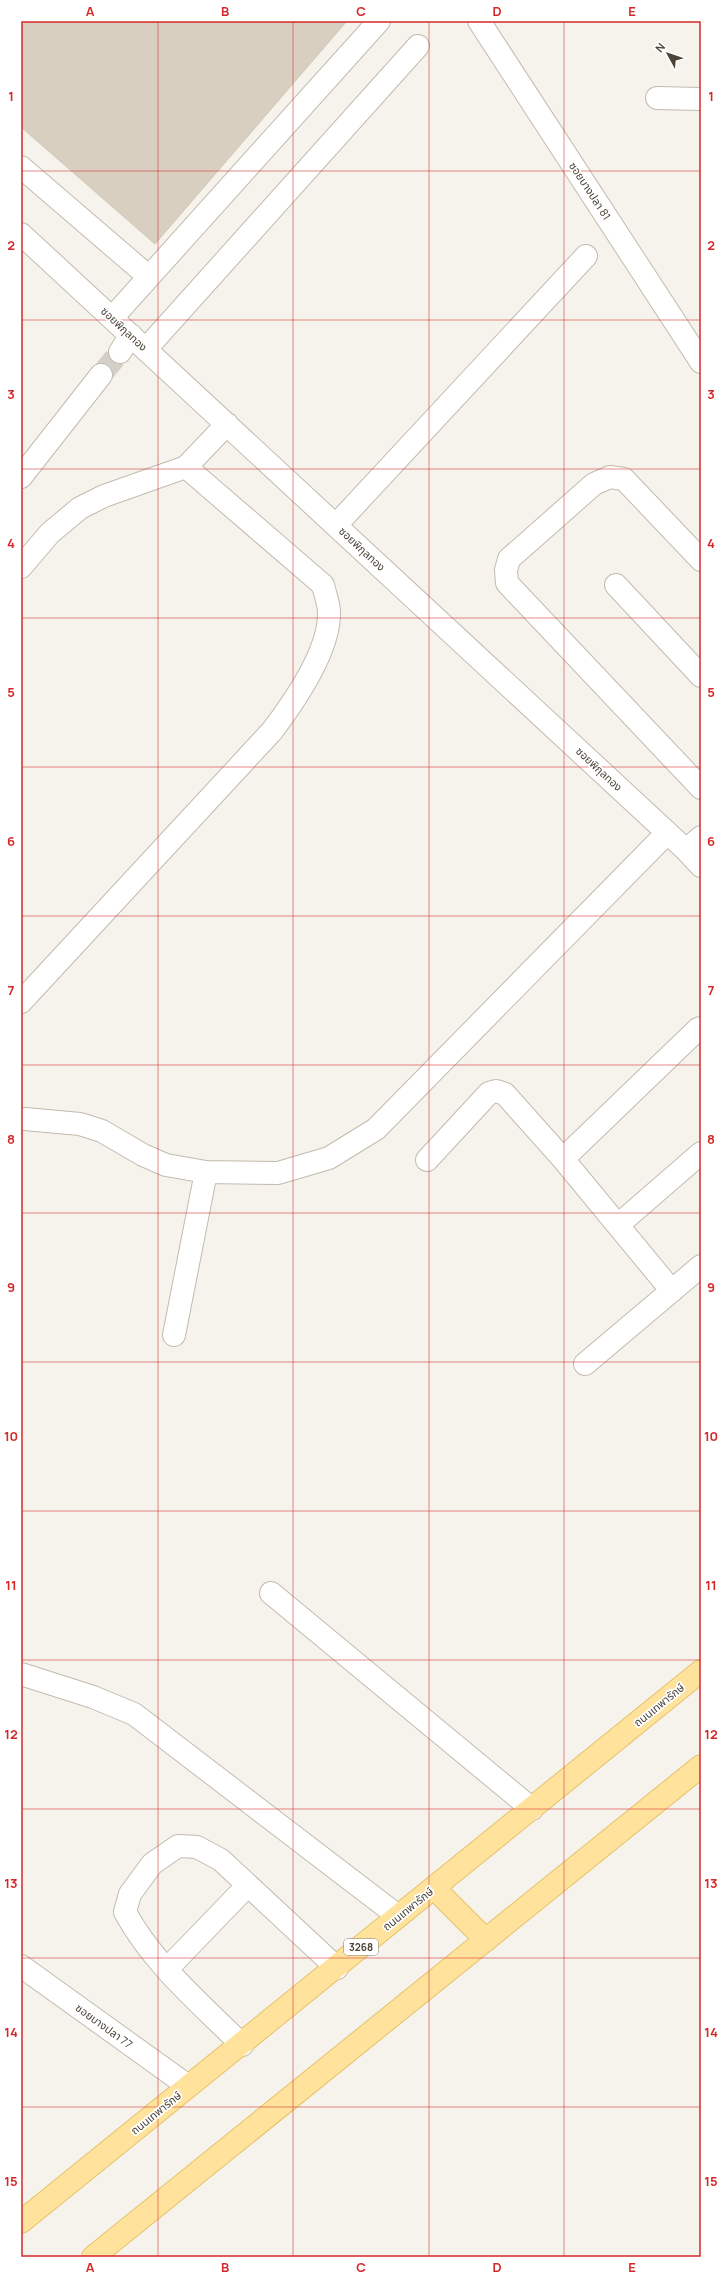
<svg xmlns="http://www.w3.org/2000/svg" width="722" height="2278" viewBox="0 0 722 2278" font-family="Manrope,'Noto Sans Thai',sans-serif">
	<rect width="100%" height="100%" fill="#f6f3ec"/>
	<path fill="#d8cfc1" stroke="#d3c7b4" d="M21,21H347L155,244L21,127Z"/>
	<g fill="none" stroke-linecap="round" stroke-linejoin="round">
		<path stroke="#d4d0c8" stroke-width="22" stroke-dasharray="22 11" stroke-linecap="butt" d="M101,375L120,352"/>
		<defs>
			<path id="minor" d="M479,21L701,362
				M657,98L701,99
				M21,167L149,277
				M21,234L686,850L701,866
				M112,318L379,21
				M146,349L418,46
				M120,352L131,335
				M21,477L101,375
				M336,525L586,256
				M701,560L624,479L610,477L594,484L509,559L506,570L507,583L701,788
				M21,567L50,533L80,508L104,496L186,467L227,424
				M616,585L701,676
				M686,850L701,837
				M21,1002L272,731C294,702 330,650 329,612C329,604 325,594 323,585L186,467
				M25,1119L80,1124L102,1131L143,1155L166,1165L206,1172L278,1173L329,1158L376,1129L667,833
				M427,1160L489,1093L496,1091L505,1094L563,1159
				M618,1225L701,1153
				M672,1291L563,1159L698,1029L701,1028
				M174,1335L206,1172
				M585,1364L701,1266
				M271,1593L532,1809
				M21,1674L93,1697L134,1714L398,1916
				M21,1966L188,2086
				M167,1969L248,1885
				M242,2045C201,2004 153,1964 125,1912L130,1894L152,1864L178,1846L197,1847L221,1860L337,1968"/>
			<path id="major" d="M434,1888L486,1940
				M21,2222L701,1671
				M93,2257L701,1766"/>
		</defs>
		<use href="#minor" stroke="#c2bbae" stroke-width="24"/>
		<use href="#major" stroke="#e6c16a" stroke-width="24"/>
		<use href="#minor" stroke="#fff" stroke-width="22"/>
		<use href="#major" stroke="#ffe39c" stroke-width="22"/>
	</g>
	<path fill="none" stroke="#d62828" stroke-width="1" stroke-opacity="0.55" d="M158,21V2257M293,21V2257M429,21V2257M564,21V2257M21,171H701M21,320H701M21,469H701M21,618H701M21,767H701M21,916H701M21,1065H701M21,1213H701M21,1362H701M21,1511H701M21,1660H701M21,1809H701M21,1958H701M21,2107H701"/>
	<g text-anchor="middle" stroke-width="3.5" stroke-linejoin="round" paint-order="stroke">
		<rect fill="#fff" stroke="#817c74" stroke-width="1" x="344" y="1939" width="34" height="16" rx="3"/>
		<g font-size="10" font-weight="bold" fill="#4b4439">
			<text x="361" y="1951">3268</text>
		</g>
		<g font-size="11" fill="#4b4439" stroke="#fff">
			<text transform="translate(590 191) rotate(57)" y="4">ซอยบางปลา 81</text>
			<text transform="translate(124 329) rotate(43)" y="4">ซอยพิกุลทอง</text>
			<text transform="translate(362 549) rotate(43)" y="4">ซอยพิกุลทอง</text>
			<text transform="translate(599 769) rotate(43)" y="4">ซอยพิกุลทอง</text>
			<text transform="translate(659 1705) rotate(-39)" y="4">ถนนเทพารักษ์</text>
			<text transform="translate(408 1909) rotate(-39)" y="4">ถนนเทพารักษ์</text>
			<text transform="translate(104 2026) rotate(36)" y="4">ซอยบางปลา 77</text>
			<text transform="translate(156 2113) rotate(-39)" y="4">ถนนเทพารักษ์</text>
		</g>
	</g>
	<rect width="722" height="2278" fill="none" stroke="#ffffff" stroke-width="44"/>
	<g transform="translate(668 54) rotate(310)" stroke="#ffffff" stroke-width="3" paint-order="stroke">
	<path d="M0-3L7 15L0 10L-7 15Z" fill="#4b4439"/>
	<text y="-6" font-size="11" font-weight="bold" text-anchor="middle" fill="#4b4439">N</text>
	</g>
	<rect x="22" y="22" width="678" height="2234" fill="none" stroke="#d62828" stroke-width="1.5"/>
	<g font-size="13" text-anchor="middle" font-weight="bold" fill="#d62828">
		<text x="90" y="16">A</text>
		<text x="225" y="16">B</text>
		<text x="361" y="16">C</text>
		<text x="497" y="16">D</text>
		<text x="632" y="16">E</text>
		<text x="11" y="101">1</text>
		<text x="711" y="101">1</text>
		<text x="11" y="250">2</text>
		<text x="711" y="250">2</text>
		<text x="11" y="399">3</text>
		<text x="711" y="399">3</text>
		<text x="11" y="548">4</text>
		<text x="711" y="548">4</text>
		<text x="11" y="697">5</text>
		<text x="711" y="697">5</text>
		<text x="11" y="846">6</text>
		<text x="711" y="846">6</text>
		<text x="11" y="995">7</text>
		<text x="711" y="995">7</text>
		<text x="11" y="1144">8</text>
		<text x="711" y="1144">8</text>
		<text x="11" y="1292">9</text>
		<text x="711" y="1292">9</text>
		<text x="11" y="1441">10</text>
		<text x="711" y="1441">10</text>
		<text x="11" y="1590">11</text>
		<text x="711" y="1590">11</text>
		<text x="11" y="1739">12</text>
		<text x="711" y="1739">12</text>
		<text x="11" y="1888">13</text>
		<text x="711" y="1888">13</text>
		<text x="11" y="2037">14</text>
		<text x="711" y="2037">14</text>
		<text x="11" y="2186">15</text>
		<text x="711" y="2186">15</text>
		<text x="90" y="2272">A</text>
		<text x="225" y="2272">B</text>
		<text x="361" y="2272">C</text>
		<text x="497" y="2272">D</text>
		<text x="632" y="2272">E</text>
	</g>
</svg>
